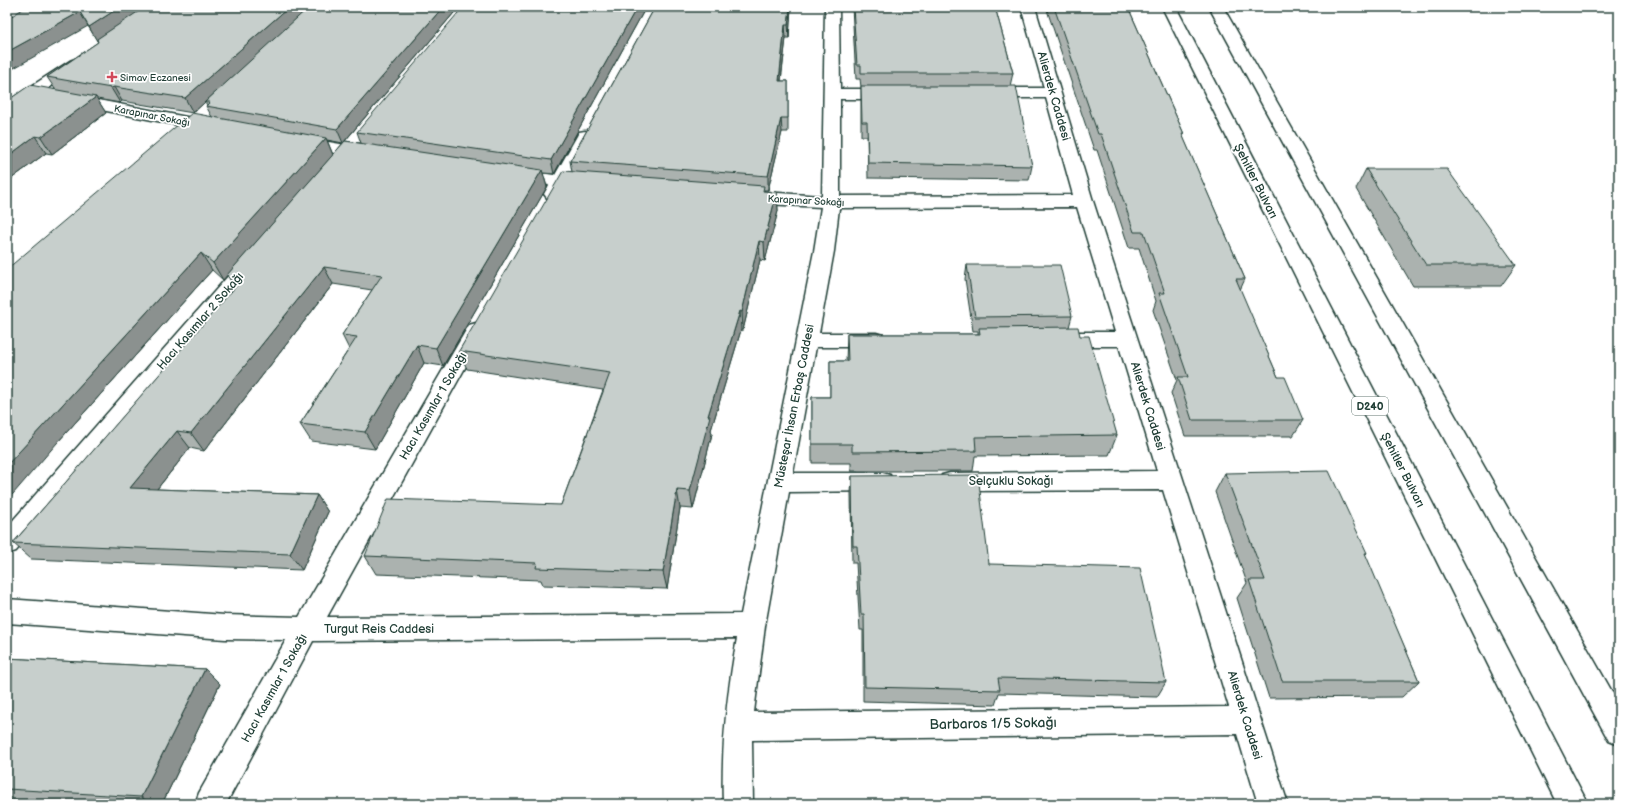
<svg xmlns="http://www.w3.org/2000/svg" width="1626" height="811" viewBox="0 0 1626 811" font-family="'Balsamiq Sans',sans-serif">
	<rect width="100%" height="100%" fill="#fff"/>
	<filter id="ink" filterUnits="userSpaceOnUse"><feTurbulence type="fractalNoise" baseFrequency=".025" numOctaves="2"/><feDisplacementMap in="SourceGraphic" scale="8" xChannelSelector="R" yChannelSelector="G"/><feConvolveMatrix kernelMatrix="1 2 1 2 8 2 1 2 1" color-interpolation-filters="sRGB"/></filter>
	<g filter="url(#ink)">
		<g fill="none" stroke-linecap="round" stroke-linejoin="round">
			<defs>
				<path id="minor" d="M825,7H839L840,89H891L897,91L899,94L897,97L891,99H840V196L1073,195L1046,98H988L982,96L980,93L982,90L988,88H1044L1021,7H1035L1093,201L1288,804H1258L1237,734L752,740L753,804H723C721,748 727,693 737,638L313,641L226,804H195L199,793L286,640L225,639L7,623V599L225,615L299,617L469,325L476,323L483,325L486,330L327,617L741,614L814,251L821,207L748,203L742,201L739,197L742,193L748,191L822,196ZM1077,207L1115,332H1060L1053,334L1050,339L1053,344L1060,346H1119L1157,471L950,473L942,475L938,482L942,489L950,491L1163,490L1229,707L754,712L765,626L789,492L882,491L890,489L894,482L890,475L882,473H793L816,347H876L883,345L886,340L883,335L876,333H819L834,251L839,208Z
					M72,95L213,122L219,123L221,127L219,131L213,132L66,103L64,100L66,97Z
					M585,131L591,132L593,136L571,177L593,180L596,184L593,188L587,189L566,187L559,198L553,199L547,198L544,194L549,185L509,179L506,175L509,171L515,170L555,175L577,136L579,132Z
					M300,137L369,149L375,150L378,154L375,158L369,159L294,146L292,142L294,138Z
					M251,256L258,258L261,262L258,266L16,551L7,554V527L244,258Z"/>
				<path id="major" d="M1162,7H1176L1588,804H1557Z
					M1209,7H1223L1619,704V745L1609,741Z
					M75,59L80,61L83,64L80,67L13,112L7,114V102L70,61Z"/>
			</defs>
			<use href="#minor" stroke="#1f3d34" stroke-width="3"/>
			<use href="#major" stroke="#1f3d34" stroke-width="3"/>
			<use href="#minor" fill="#fff" fill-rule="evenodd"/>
			<use href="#major" fill="#fff" fill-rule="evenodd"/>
		</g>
		<path fill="#abb2af" stroke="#1f3d34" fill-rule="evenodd" d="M26,7H459L345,141L361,143L357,132L646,7L554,174L543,173L547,187L443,366L424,363L375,449L311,441L300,424L349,349L342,335L372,290L333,284L204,451L190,448L157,489L317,495L328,512L302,570L31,559L13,543L235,288L227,275L333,155L223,280L212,270L57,443L212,117L206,106L207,105L205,102L230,79L193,113L122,101L120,103L97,99L106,113L52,154L46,153L7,182V101L55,89L47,77L98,42L88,26ZM327,140L343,143L333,155Z
			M655,7H791L789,38H786L781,81H788V132H782L768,190H764V191L777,192L778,211L765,261L760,260L743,330H741L711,430L712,434L693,509L680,508L667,589L543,585L541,580L376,574L365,556L561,505L603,390L467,369L459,351L572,172L570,161Z
			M852,7H995L1013,73L1010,86L1032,166L1029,180L868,178L867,136H861V87L860,79H856Z
			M1046,7H1128L1184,134L1183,137L1245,279L1240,290L1278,377L1303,420L1293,436H1185L1171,393L1177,380L1153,310L1156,301L1139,248H1129L1097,150H1094Z
			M1366,169L1516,265L1501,286H1413L1356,189Z
			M967,265L1072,316L1069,327L1080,336L1117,435L1109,455L975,456L973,471H851V463H812V397H830V361H846L847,334H978V331H973L965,279Z
			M1225,473L1367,553L1365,555L1419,681L1402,697L1269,698L1237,598L1247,583L1215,492Z
			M852,476L989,564L1166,682L1157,697L999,693L995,705L863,701V630H860L856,563H852L851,493Z
			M7,658L205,669L220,684L162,804H66L7,800Z"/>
		<path fill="#8b918f" stroke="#1f3d34" d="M120,7H149L97,41L89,27Z
			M289,7H310L193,113L185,98Z
			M443,7H459L343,143L337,129Z
			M637,7H646L554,174L551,160Z
			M790,7H791L789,38L788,25Z
			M80,12L88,26L7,72V52Z
			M785,25L786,38L779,96V81Z
			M114,87L122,101L120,103L111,88Z
			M96,97L106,113L52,154L41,137Z
			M781,118L782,132L768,190V176Z
			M35,136L46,153L7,182V157Z
			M326,138L333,155L223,280L213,263Z
			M542,170L547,187L443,366L436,348Z
			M777,192L778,211L765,261L764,242Z
			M759,241L760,260L743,330L742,312Z
			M201,253L212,270L57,443L7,501V465L42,427Z
			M324,267L333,284L204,451L191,433Z
			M740,311L741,330L711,430L712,434L693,509L690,491L708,416Z
			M417,345L424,363L375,449L365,432Z
			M177,431L190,448L144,505L130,488Z
			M677,490L680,508L667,589L663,572Z
			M317,495L328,512L302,570L290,554Z
			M205,669L220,684L162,804H151L141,797Z"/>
		<path fill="#c7cfcc" stroke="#1f3d34" d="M26,7H120L89,27L80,12L7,52V19Z
			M145,7H289L185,98L114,87L111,88L47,77L98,42L97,39Z
			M309,7H443L337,129L206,106L210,102H205Z
			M463,7H637L551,160L357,132Z
			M655,7H790L788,25H785L779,81H788V118H781L768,176L570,161Z
			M853,7H995L1013,73H861V65H857Z
			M1054,7H1128L1184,134H1182L1245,279H1236L1278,377H1285L1303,420H1192L1178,377H1188L1159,293H1165L1144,232H1134L1101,134H1098Z
			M30,85L96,97L41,137L35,136L7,157V101Z
			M861,86H1016L1032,166L868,163L867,122H862Z
			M192,113L326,138L213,263L201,253L42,427L7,465V269Z
			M345,141L542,170L436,348L417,345L365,432L300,424L357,337L342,335L382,275L324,267L191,433L177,431L130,488L317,495L290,554L13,543L237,285L227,275Z
			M1366,169H1447L1516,265H1426Z
			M563,171L764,186L763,191L777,192L764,242L759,241L742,312L740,311L708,416H710L690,491L677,490L663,572L536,568L537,563L365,556L388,499L561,505L610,373L459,351Z
			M967,265H1060L1072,316L975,317Z
			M1078,327L1080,336H1089L1117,435L975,437L976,451L852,452V444H812V397H830V361H848L847,334H980L979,328Z
			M1329,471L1367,553H1365L1419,681H1282L1249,580H1265L1225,473Z
			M978,475L989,564L1140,568L1166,682L998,678L1000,690L865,687L864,614H861L857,546H853L852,476Z
			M7,658L205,669L141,797L7,789Z"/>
	</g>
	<path fill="#d1495b" stroke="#fff" stroke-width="1.5" d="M110 71h4v4h4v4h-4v4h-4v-4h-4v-4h4z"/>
	<g text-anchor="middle" stroke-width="3.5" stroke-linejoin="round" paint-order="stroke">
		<g font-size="10" fill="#1f3d34" stroke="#fff" text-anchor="start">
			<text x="120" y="81">Simav Eczanesi</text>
		</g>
		<g font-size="10" fill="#1f3d34" stroke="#fff">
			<text transform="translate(152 115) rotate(11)" y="4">Karapınar Sokağı</text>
			<text transform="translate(806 200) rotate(3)" y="4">Karapınar Sokağı</text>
		</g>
		<rect fill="#fff" stroke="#627771" stroke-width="1" x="1352" y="397" width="36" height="18" rx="3"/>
		<g font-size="11" font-weight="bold" fill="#1f3d34">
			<text x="1370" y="410">D240</text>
		</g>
		<g font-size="12" fill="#1f3d34" stroke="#fff">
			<text transform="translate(1054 96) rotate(74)" y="4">Alierdek Caddesi</text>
			<text transform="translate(1256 181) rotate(63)" y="4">Şehitler Bulvarı</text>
			<text transform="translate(200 321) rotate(-49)" y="4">Hacı Kasımlar 2 Sokağı</text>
			<text transform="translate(433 406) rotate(-60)" y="4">Hacı Kasımlar 1 Sokağı</text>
			<text transform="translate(794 406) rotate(-79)" y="4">Müsteşar İhsan Erbaş Caddesi</text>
			<text transform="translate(1148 406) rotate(73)" y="4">Alierdek Caddesi</text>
			<text transform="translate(1403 470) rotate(63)" y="4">Şehitler Bulvarı</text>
			<text x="1011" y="485">Selçuklu Sokağı</text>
			<text x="379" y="633">Turgut Reis Caddesi</text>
			<text transform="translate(274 688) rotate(-61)" y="4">Hacı Kasımlar 1 Sokağı</text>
			<text transform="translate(1245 715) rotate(73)" y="4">Alierdek Caddesi</text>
		</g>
		<g font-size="14" fill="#1f3d34" stroke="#fff">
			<text transform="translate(993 723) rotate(-1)" y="5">Barbaros 1/5 Sokağı</text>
		</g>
	</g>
	<rect width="1626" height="811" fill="none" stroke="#fff" stroke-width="24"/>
	<rect x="12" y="12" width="1602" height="787" fill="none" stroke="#1f3d34" stroke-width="1.5" filter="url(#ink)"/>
</svg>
